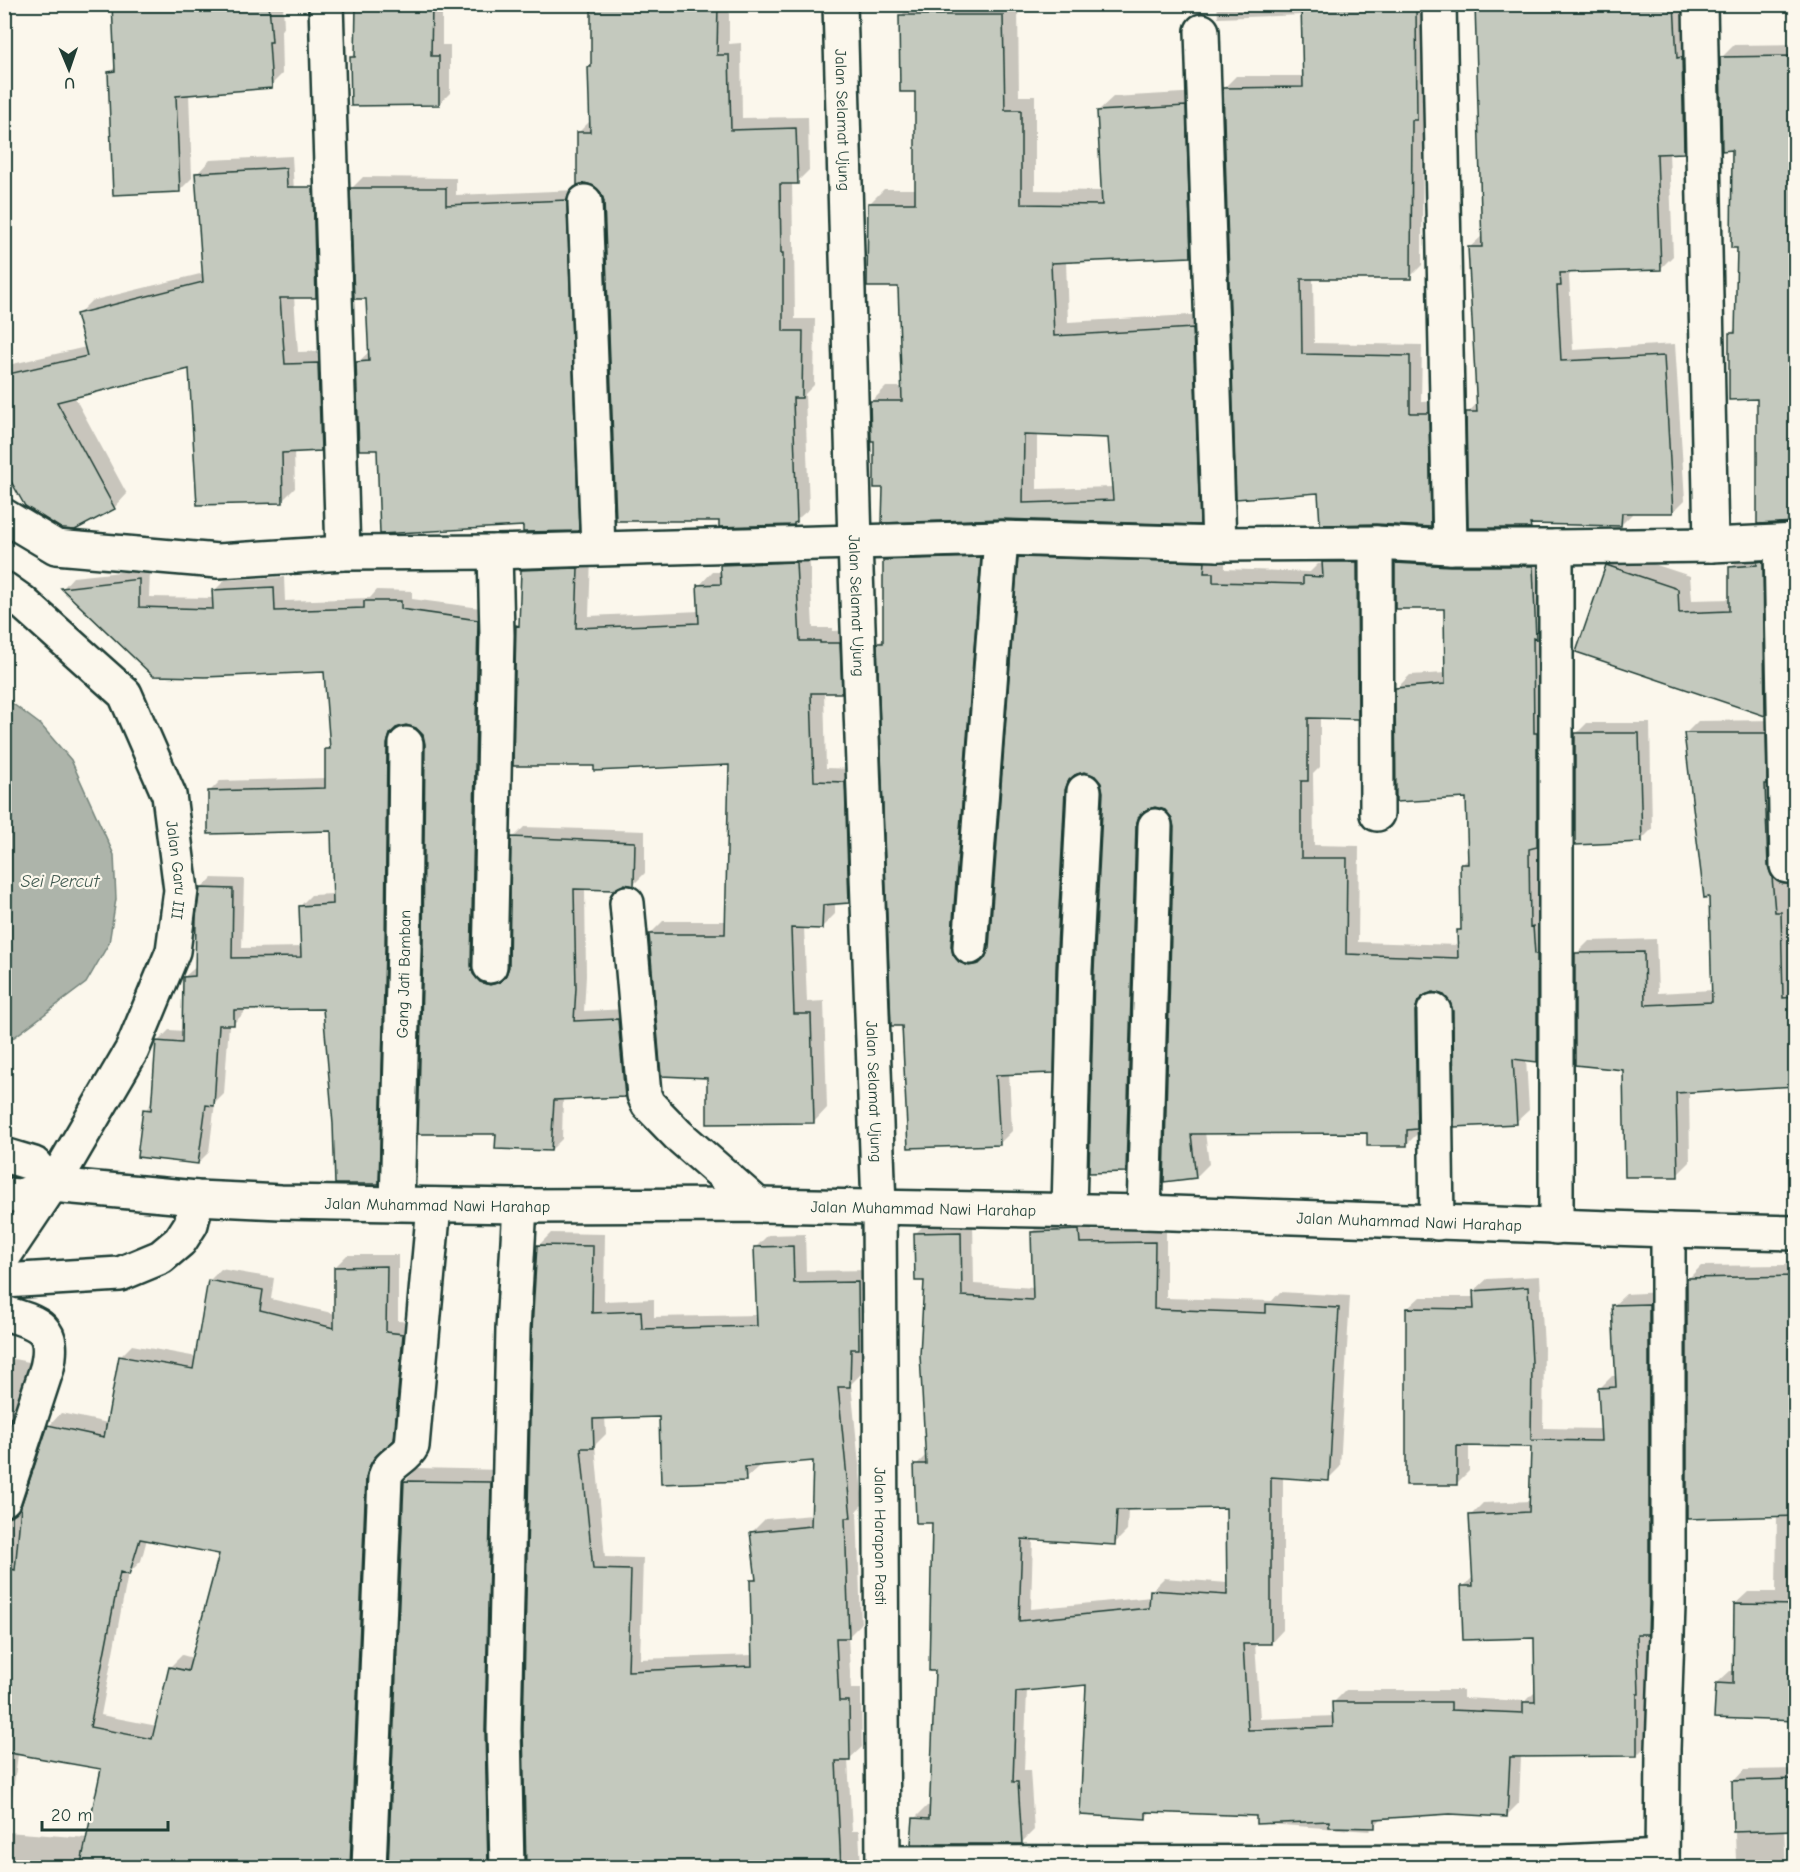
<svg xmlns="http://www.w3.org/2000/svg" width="1800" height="1872" viewBox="0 0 1800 1872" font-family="'Comic Neue',sans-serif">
	<rect width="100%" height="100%" fill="#fbf7ec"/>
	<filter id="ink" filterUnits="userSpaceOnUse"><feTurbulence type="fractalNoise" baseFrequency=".0167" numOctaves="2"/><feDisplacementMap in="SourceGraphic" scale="12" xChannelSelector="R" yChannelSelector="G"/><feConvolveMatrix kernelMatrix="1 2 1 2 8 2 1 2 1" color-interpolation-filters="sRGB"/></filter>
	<g filter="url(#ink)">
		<path fill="#adb4aa" stroke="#74847b" stroke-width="1.5" d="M5,698L41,725L71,760L114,855L116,899L109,943L86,983L5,1044Z"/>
		<path fill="#0003" fill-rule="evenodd" d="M114,4H283L284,28L281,30L282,74L269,87L189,93L192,178L179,191L110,72L117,65Z
			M358,4H442V45H450V93L439,104L352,57L357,52Z
			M593,4H729V44L741,43L742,118L808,117L809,170L797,182H792L793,241H794L795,319H815L814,385L805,394L809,509L793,523L605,201L578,133L590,121V68L592,65Z
			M912,4H1018L1019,96H1035V190L1102,191L1098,111L1113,97L1200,92L1205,241L1190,255L1066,261L1068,322L1207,314L1214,509L1199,523L1002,518L884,486L875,440L871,402L886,387H903L899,286L869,204L884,189H916V90L901,16ZM1037,434L1109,437L1114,487L1037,489Z
			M1217,4H1428L1429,106L1423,111L1422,265L1410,277H1313L1314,343L1422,345L1421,402L1440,401L1442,514L1430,526L1319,492L1224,88L1236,76H1304L1303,15L1218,18Z
			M1477,4H1686L1696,139L1684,151L1669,152L1673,256L1661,268L1572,271L1569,276L1573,350L1675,344L1685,500L1673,512H1634L1621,525L1534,523L1530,527L1468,413L1478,402L1469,248L1483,235Z
			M1796,44V521L1759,398L1730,334L1736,328L1738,246L1734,149L1721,58L1734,45Z
			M292,156L295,209H327L329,284L316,297H294L298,352L331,351L334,437L320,450L294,451L295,488L282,501L190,367L74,396L127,494L114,508L4,466V366L86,347L78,314L91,301L204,273L197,174L210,160Z
			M363,177L456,178V195L577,190L589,518L578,529L524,524L378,448L357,363L370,351L368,297L352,188Z
			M4,213L7,253L4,255Z
			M993,545L983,954L989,952L1020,558L1033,545L1225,560V569L1310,572L1318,564H1324L1336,550H1370V705L1357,718L1320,717V767L1313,774L1314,845L1359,846L1358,942L1459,945L1458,931L1463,926L1462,865L1469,858L1467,797L1397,688L1410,675L1446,673V607L1396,563L1409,551L1545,554L1549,1047L1537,1060L1526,1059L1529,1110L1516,1122L1454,1011L1452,1001L1444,994L1433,991L1429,992L1428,997L1419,1132L1406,1145L1369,1131L1205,1132L1209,1164L1196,1177L1165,1180L1175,826L1173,817L1166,809L1155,806L1150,807L1148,812L1139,1157L1126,1170L1104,792L1102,781L1094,774L1086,771L1079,772L1077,776L1068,955L1066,1058L1053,1071L1009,1073L1012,1131L999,1144L903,1025L879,643L885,637L884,561L897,548Z
			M809,550L813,628H833V631L853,630L854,678L841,691H824L826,768L858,769L862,888L849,902H835V914L822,927H804L807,1002L824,1001L827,1108L814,1122L708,1076L650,934L663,921H727L731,764L595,765L517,626L520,623L522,571L536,557L591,556L589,616L700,611L699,586L712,572H722V565L735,552Z
			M1620,553L1690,576L1692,600L1731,599V568L1744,554L1768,553L1778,702L1765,715L1578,651L1607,566Z
			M150,569L149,597L214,598V591L225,580L284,577L285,601L370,598L377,590L412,591V599L488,609L501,974L508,973L510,967L513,838L524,827L645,831V873L634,884L625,883L585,888L586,976L584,1011L629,1009L636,1085L625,1096L563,1098L562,1139L551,1150L498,1133L424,949L426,744L424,735L417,727L406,724L399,726L398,732L389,1171L378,1182L335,1124L324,1007L244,1008V1013L233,1024H229L224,1094L215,1103L209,1152L198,1163L145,1110L154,1101L158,1041L169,1030L184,1031V977L197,966L201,889L212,878L244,879L242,948L302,947L300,906L311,895L334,894L332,829L209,792L220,781L326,778V750L331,745L325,671L153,675L63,588L73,577Z
			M1778,720L1796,871V913H1794L1796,1085L1689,1091L1690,1162L1677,1175L1625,1069L1576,954L1589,941L1656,939L1658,993L1713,990L1711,895L1685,734L1698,721Z
			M1587,723H1650L1652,829L1641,840L1576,734Z
			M1091,1218L1092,1231L1166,1230V1298L1272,1301L1280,1292L1350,1296L1340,1467L1328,1479L1283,1476V1630L1271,1643H1255L1260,1719L1334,1716V1702L1346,1690H1463V1698L1526,1701L1537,1690L1535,1636L1463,1587L1474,1576L1471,1515L1483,1503L1531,1501L1533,1445L1469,1444V1471L1457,1483L1407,1309L1420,1297H1475L1474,1291L1487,1279L1540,1276L1544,1348L1543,1428L1601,1429L1599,1389L1612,1376H1617L1613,1306L1626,1294L1661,1292L1660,1620L1649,1631L1651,1680L1649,1743L1637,1755L1521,1756L1519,1803L1507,1815L1450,1813L1383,1817L1369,1831L1267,1824V1822L1257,1814L1152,1810L1146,1817L1088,1684L1027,1690L1024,1770H1030L1034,1830L1021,1843L914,1819L927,1806H931L937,1669L933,1521L916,1465L927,1454L925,1280L915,1234L928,1221L973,1220L974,1284L1034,1288L1032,1232L1045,1220ZM1228,1507V1583L1164,1578L1151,1591V1597L1031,1609L1033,1538L1114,1544L1127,1531L1128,1509Z
			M551,1233L605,1234L604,1301L654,1299V1317L758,1315L755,1248L768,1235L805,1234L806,1271L871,1270L872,1335L863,1344L862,1373L851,1384L863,1504L857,1510L861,1624L848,1637L851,1689H861L862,1747L848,1760L852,1831H859L861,1868H527L538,1246ZM661,1415L745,1479L758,1467V1464L815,1459L813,1515L765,1519L752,1532L757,1576L752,1581L753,1655L640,1659L643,1558L605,1557L595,1445L606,1434L605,1417Z
			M347,1255H398V1321L415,1322L405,1426L385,1446L378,1464L367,1717L358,1726L342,1868H4V1502L11,1506H22L50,1425L61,1413L108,1423L120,1357L132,1345L197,1357L209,1281L221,1269L274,1278L271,1299L336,1314L335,1267ZM147,1539L220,1552L193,1658L182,1655L170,1667L157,1726L101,1715L128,1574L141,1561ZM22,1753L103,1768L88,1838L7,1832L18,1755Z
			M1791,1259H1796V1719L1717,1683L1730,1671H1735V1604L1748,1592H1776L1777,1515L1688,1279L1701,1266L1785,1265Z
			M4,1357L34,1363L4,1459Z
			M418,1468L503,1470L506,1868H389L405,1481Z
			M1796,1769V1829H1784L1786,1868H1692L1698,1862L1736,1860L1733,1782L1744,1770Z"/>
		<path fill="#c4c9be" stroke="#1f3d34" stroke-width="1.5" fill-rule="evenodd" d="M112,4H269L272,42H269L272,88L176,96L180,192L113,195L108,72L115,71Z
			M591,4H718L717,55H729L731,130L796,128L798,184H780L781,253H783V331H803L802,398H793L797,522L794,523V525L719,527V521H616L604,201L601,193L594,186L585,183L577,185V132H590L588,67H591Z
			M1301,4H1416L1417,120H1412L1411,279H1301L1302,354L1410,356V413H1429L1431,527L1376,524L1320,525L1318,493L1236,499L1223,88L1303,87Z
			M1475,4H1674L1677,58L1682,57L1684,153L1657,154L1661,270L1560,273L1561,286H1557L1561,361L1664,356L1673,513H1622L1621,526L1530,524L1531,528H1468L1466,412H1477L1468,247H1482Z
			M356,6L432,7L431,56H439V105L351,106L350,57H355Z
			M899,15H1003L1005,110H1021V204L1102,205L1097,111L1186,106L1191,257L1051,263L1054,336L1193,328L1200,525L1002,519L882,523L883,488H874V441H871L870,401H902L898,287H867L868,203H915V92H900ZM1024,435L1108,438L1113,500L1023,503Z
			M1796,56V522L1757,524V399L1729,400V333H1735L1737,248H1731L1732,150L1722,151L1720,57Z
			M286,168L287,187H313L316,298H280L285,364L318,363L321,451L282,453L283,503L197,505L189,369L57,402L115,509L75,530L62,529L25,506L4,469V375L87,356L76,314L203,282L195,173Z
			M350,188H446V205L567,200L579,531L523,532V526L380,534L377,450H359L356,362L369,361L366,299H354Z
			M981,557L951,946L953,955L959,962L969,966L979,964L985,958L989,948L1018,557L1205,562L1204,573H1213V582L1303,584V576L1323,577L1322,562H1357L1358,719L1308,718V781H1301V858H1347L1346,954L1458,958L1457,930H1461L1460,864H1468L1466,798L1396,802L1395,688L1445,684L1444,609H1395V563L1450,566H1533L1536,639L1533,638L1534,733H1537V847L1529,849L1530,927L1533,926L1535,954H1537V1062L1513,1059L1517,1124L1454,1127L1453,1011L1450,1002L1444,995L1433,992L1425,995L1418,1001L1415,1011L1417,1129L1407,1130V1146H1367V1133L1191,1134L1196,1178L1164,1182L1174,827L1172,818L1165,810L1155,807L1146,810L1139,816L1136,825L1126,1172L1089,1173L1094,971L1103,792L1101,783L1095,776L1084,772L1075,775L1069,780L1065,790L1056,969L1054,1073L996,1075L1000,1145L908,1148L902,1026H891L877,643H883V560Z
			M1763,561L1765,716L1576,652L1606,565L1678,589L1679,613L1729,611V567L1757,565V562Z
			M796,562L800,641H820V643H840L842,693H811L814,781L845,782L849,903L823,905L822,929L791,928L794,1014H811L814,1123L707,1124V1078L661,1076L649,934H725L729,765L594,771V766H513L516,625L519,626L521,570L578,568L576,628L699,623L697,585L721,584L720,565Z
			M139,579V607L213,609L212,590L274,587L275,611L364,608V601H401V609L478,620L471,966L473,974L480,982L490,985L500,982L506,975L509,967L511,837L635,842L634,886L625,884L614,890L574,889L576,988L574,1021L618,1019L625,1097L554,1100L551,1151L495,1149L496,1134H418L423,949L425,744L423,735L416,728L406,725L396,728L390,734L387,744L385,948L379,1184H335L333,1124L323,1009L234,1010V1025H219L214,1106L206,1105L198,1164L137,1157L143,1109L151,1110L156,1041L182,1043L183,977L195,976L196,917L200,888L233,889L232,958L301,957L299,906L333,904L331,831L208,834V791L325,788V749H330L324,672L205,677L153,676L61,588Z
			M1575,733H1639L1642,842L1575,845Z
			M1684,733H1766L1767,784H1765L1768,866L1772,877L1775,912H1781L1783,998L1796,997V1086L1676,1093L1678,1177H1625L1623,1070L1575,1065V953L1644,952L1645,1005L1712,1002L1709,897L1704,898Z
			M1079,1230L1080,1243L1155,1242L1154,1309L1266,1313V1304L1339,1308L1329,1481L1271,1477V1644H1243L1248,1730L1333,1727L1332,1702H1451V1710L1523,1713V1702H1535L1534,1638L1463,1640L1461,1586H1473L1469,1515L1529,1512L1531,1447L1457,1446V1485H1406V1308L1474,1309L1473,1291L1528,1287L1532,1362L1531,1440L1601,1441L1598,1388L1616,1387L1612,1305L1649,1304V1605L1648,1634H1637L1639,1694H1637V1756L1510,1757L1507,1817L1450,1814L1375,1819V1828L1329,1827V1821L1256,1824V1816L1146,1812V1819L1080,1815L1086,1685L1016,1692L1013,1782H1018L1022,1844H911L913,1818L929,1819L935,1671H929L932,1523H916L914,1464H926L920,1355L924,1281H915L914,1233L961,1232L962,1296L1033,1300L1031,1232ZM1226,1508L1227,1595L1150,1590L1149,1608L1019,1621L1022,1539L1115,1545L1117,1510Z
			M537,1245L593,1246L592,1313L641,1311L642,1329L757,1326L754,1247L793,1246L794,1283L858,1282L859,1349H851L850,1387H838L851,1518H845L849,1638H836L839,1701H849L850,1761H836L841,1868H526L523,1730L532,1330ZM659,1417L661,1484L746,1481L745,1467L813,1461L811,1526L750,1532L756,1580H750L752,1666L628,1671L631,1570L593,1569L581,1448H594L593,1419Z
			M387,1266L386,1332L403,1334L394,1440L374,1458L369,1467L366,1477L350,1868H80L101,1769L4,1752V1567L15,1570L21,1506L48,1425L104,1437L119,1356L193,1369L208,1280L263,1290L260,1310L334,1328V1267ZM140,1539L219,1554L188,1671L169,1667L152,1739L90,1727L120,1572L129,1575Z
			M1796,1276V1516L1687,1519V1278Z
			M4,1415L11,1417L4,1437Z
			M404,1481L491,1482L485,1730L488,1868H388Z
			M1734,1604L1796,1605V1721L1714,1718L1716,1683L1733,1684Z
			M1796,1779V1830L1733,1832L1732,1781Z"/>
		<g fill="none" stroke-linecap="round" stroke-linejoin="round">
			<defs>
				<g id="street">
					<path d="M326,4L343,553"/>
					<path d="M1439,4L1450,547"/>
					<path d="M1700,4L1711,545"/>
					<path d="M1202,31L1219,544"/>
					<path d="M585,202L598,548"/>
					<path d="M4,516L56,547L218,561L343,553L495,552L1001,538L1219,544L1376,543L1450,547H1556L1711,545L1796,541"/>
					<path d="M1376,543L1377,814"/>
					<path d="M1781,543L1787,866"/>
					<path id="s1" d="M4,589L21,601L125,694L169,795L181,890L173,951L132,1050L63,1168L4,1256"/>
					<path d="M627,903L644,1095L648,1104L678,1135L758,1205"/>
					<path d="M970,947L1001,538"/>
					<path d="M490,966L497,635L495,552"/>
					<path d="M1434,1011L1437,1223"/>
					<path id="s2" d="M397,1204L404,948L406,744"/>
					<path d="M1069,1210L1075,970L1084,791"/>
					<path d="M1144,1212L1155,826"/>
					<path d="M1556,1227V547"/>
					<path d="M4,1281L120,1274L161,1257L180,1241L191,1224L197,1198"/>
					<path d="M4,1313C40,1323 56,1328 47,1368L4,1499"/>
					<path d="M883,1863L1561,1862L1662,1857"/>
					<path d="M369,1868L385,1478C388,1462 405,1460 412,1446L434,1205"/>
					<path d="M507,1868L504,1730L513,1329L520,1206"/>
					<path d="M1662,1868L1663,1749L1668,1605V1230"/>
				</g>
				<g id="secondary">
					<path id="s3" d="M840,4L855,543L879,1207L883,1868"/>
					<path d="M4,1155L34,1164L52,1185"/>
					<path id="s4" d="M4,1195L20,1196L52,1185L197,1198L281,1202L520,1206L758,1205L1144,1212L1668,1230L1796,1233"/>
				</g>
			</defs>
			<use href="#street" stroke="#1f3d34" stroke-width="38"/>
			<use href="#secondary" stroke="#1f3d34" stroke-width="38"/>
			<use href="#street" stroke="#fbf7ec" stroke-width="33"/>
			<use href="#secondary" stroke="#fbf7ec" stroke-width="33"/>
		</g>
	</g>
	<g text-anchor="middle" stroke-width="4.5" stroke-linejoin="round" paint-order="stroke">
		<g font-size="16" fill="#1f3d34" stroke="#fbf7ec">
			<text dy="6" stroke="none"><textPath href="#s3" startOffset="116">Jalan Selamat Ujung</textPath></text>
			<text dy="6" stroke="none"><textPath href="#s3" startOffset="602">Jalan Selamat Ujung</textPath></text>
			<text dy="6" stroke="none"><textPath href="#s1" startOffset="346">Jalan Garu III</textPath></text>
			<text dy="6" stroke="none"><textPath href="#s2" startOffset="230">Gang Jati Bamban</textPath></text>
			<text dy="6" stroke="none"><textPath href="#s3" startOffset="1088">Jalan Selamat Ujung</textPath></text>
			<text dy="6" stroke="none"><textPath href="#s4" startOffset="436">Jalan Muhammad Nawi Harahap</textPath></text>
			<text dy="6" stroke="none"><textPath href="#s4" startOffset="922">Jalan Muhammad Nawi Harahap</textPath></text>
			<text dy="6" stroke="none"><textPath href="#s4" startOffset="1408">Jalan Muhammad Nawi Harahap</textPath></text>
			<text dy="6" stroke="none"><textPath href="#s3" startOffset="1533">Jalan Harapan Pasti</textPath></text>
		</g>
		<g font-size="18" font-style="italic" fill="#425b52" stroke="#fbf7ec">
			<text x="60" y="887">Sei Percut</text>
		</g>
	</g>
	<rect width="1800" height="1872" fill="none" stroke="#fbf7ec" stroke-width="24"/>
	<rect x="12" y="12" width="1776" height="1848" fill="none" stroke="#1f3d34" stroke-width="2" filter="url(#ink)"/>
	<g transform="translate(69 69) rotate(178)" stroke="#fbf7ec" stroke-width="4.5" paint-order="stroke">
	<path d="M0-4.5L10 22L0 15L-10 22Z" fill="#1f3d34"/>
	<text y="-9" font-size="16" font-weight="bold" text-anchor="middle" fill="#1f3d34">U</text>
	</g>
	<path d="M42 1821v9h126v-9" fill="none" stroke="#1f3d34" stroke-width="3"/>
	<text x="51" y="1821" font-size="18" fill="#1f3d34" stroke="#fbf7ec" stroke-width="4.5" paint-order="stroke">20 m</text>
</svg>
